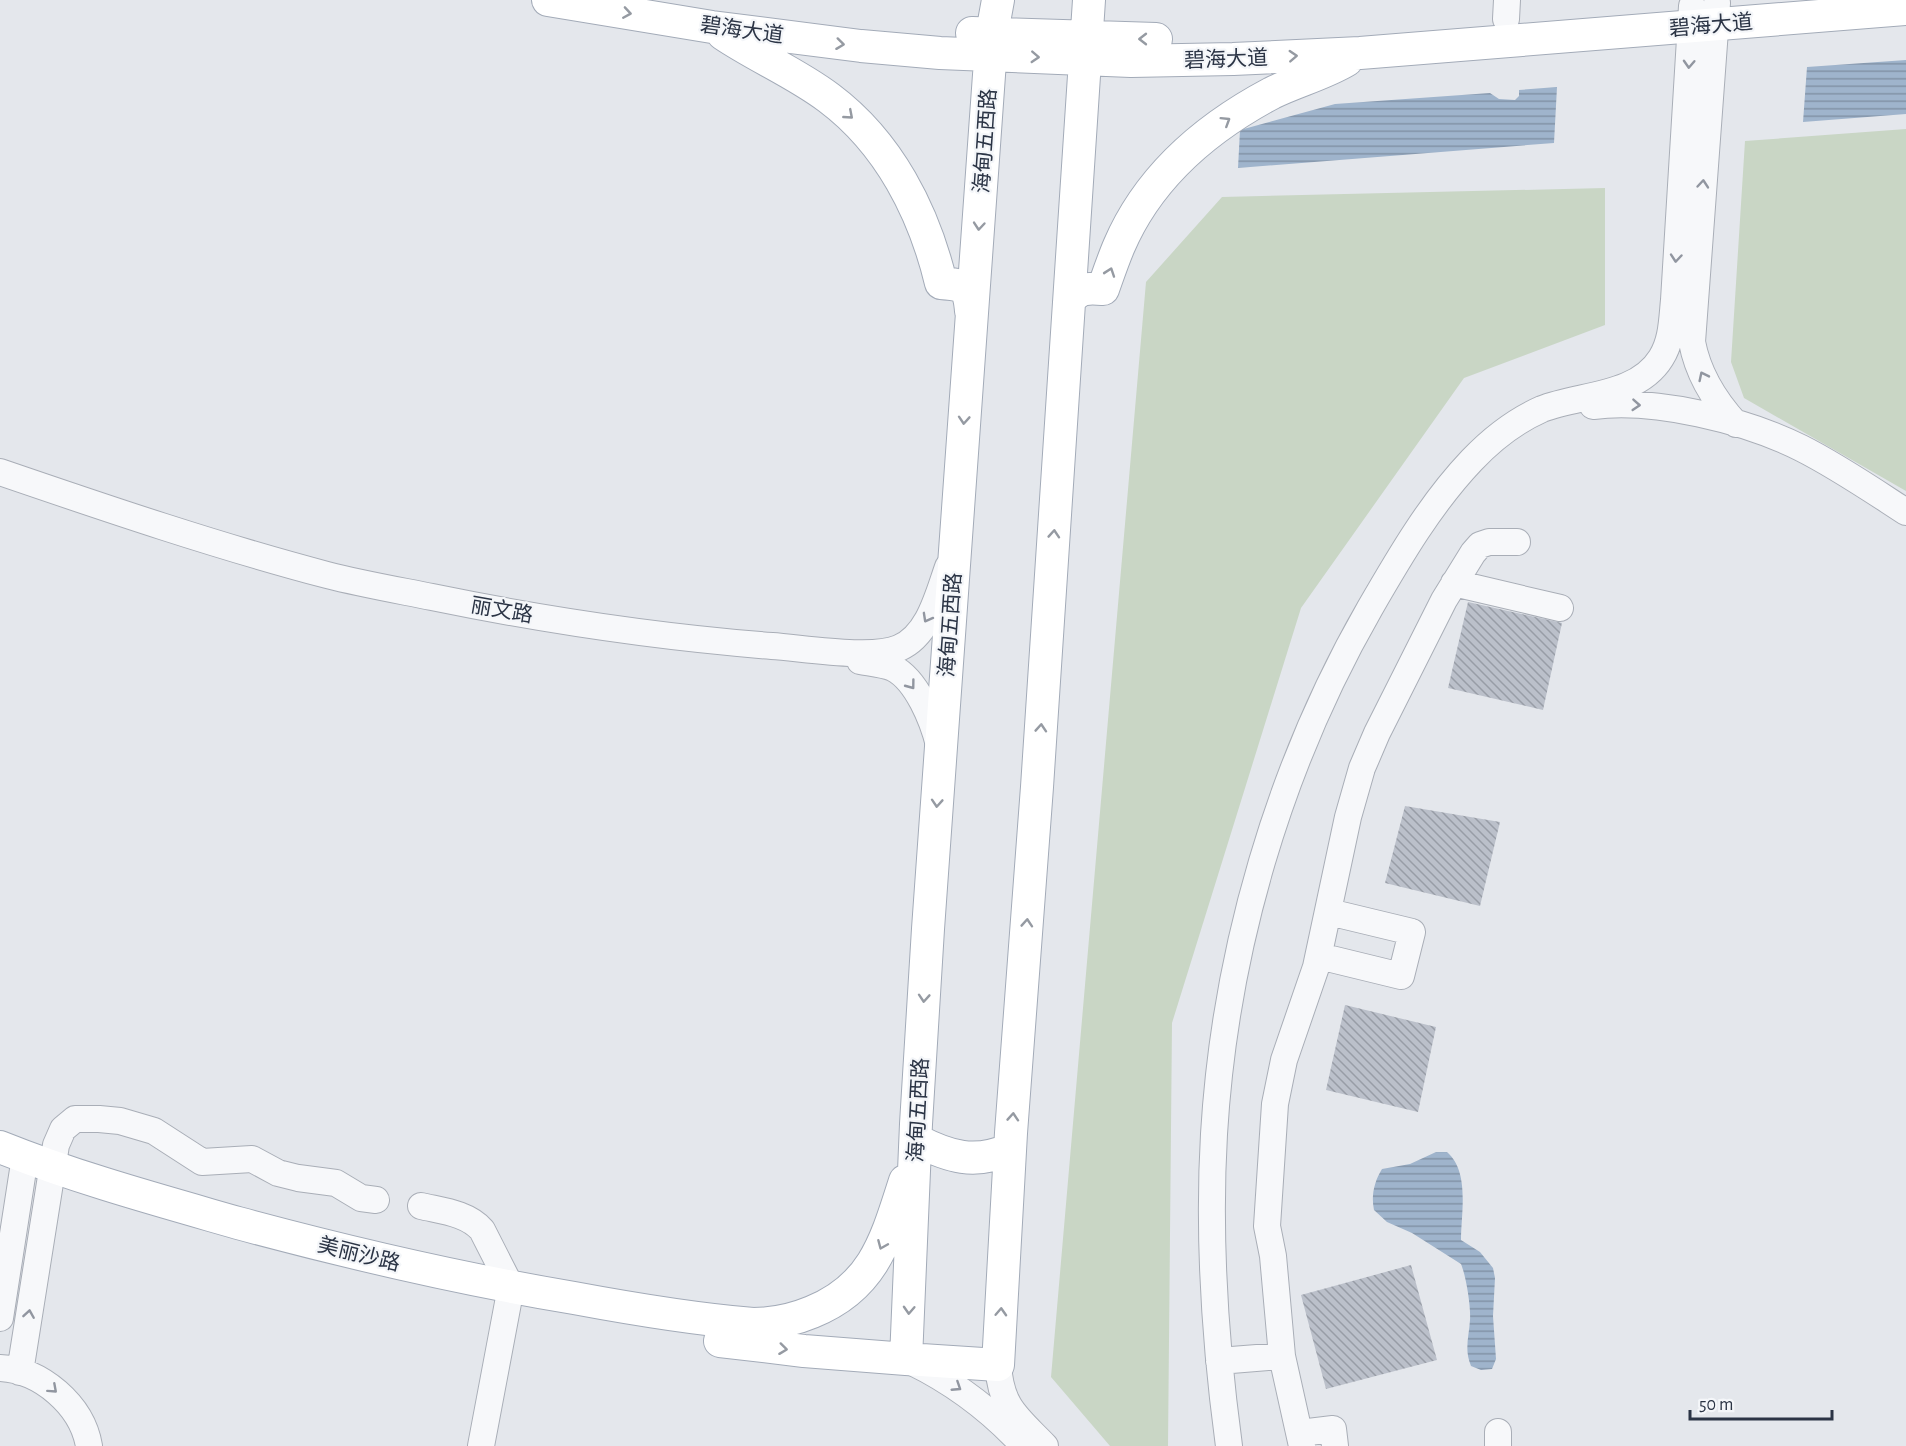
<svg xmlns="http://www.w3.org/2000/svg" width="1906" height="1446" viewBox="0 0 1906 1446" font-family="'Alegreya Sans','Noto Sans SC',sans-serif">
	<defs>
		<pattern id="water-rules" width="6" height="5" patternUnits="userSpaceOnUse" patternTransform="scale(1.5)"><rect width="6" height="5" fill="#9fb4cc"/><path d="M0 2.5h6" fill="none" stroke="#8293a7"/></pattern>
		<pattern id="building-back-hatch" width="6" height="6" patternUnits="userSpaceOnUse" patternTransform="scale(1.5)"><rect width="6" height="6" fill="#bbc0ca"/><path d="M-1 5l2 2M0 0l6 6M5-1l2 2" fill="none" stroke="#989da6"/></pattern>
	</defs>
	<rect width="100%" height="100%" fill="#e4e7ec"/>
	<path fill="#c9d6c5" d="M1906,129V491L1744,398L1731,362L1745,141Z
		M1605,188V325L1464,378L1301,608L1172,1023L1168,1446H1110L1051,1377L1146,282L1222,197Z"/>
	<path fill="url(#water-rules)" d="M1906,60V114L1803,122L1807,67Z
		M1557,87L1554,143L1238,168L1240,130L1335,104L1490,93L1499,99L1515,100L1519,96V90Z
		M1436,1152H1447C1470,1172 1461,1213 1461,1240L1480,1252L1493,1268L1495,1278L1493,1316L1496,1359L1492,1369L1481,1370L1471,1366C1464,1349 1469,1337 1470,1320C1471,1306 1466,1276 1461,1264L1412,1233L1387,1222L1374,1210C1371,1196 1374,1182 1382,1169L1410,1164Z"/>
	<path fill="url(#building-back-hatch)" d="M1468,602L1562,623L1543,710L1448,688Z
		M1405,806L1500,822L1480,906L1385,883Z
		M1345,1005L1436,1027L1418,1112L1326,1090Z
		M1411,1265L1437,1360L1326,1389L1301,1295Z"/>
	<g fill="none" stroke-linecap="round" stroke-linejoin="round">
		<defs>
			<path id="minor" d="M1717,3L1692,342C1698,374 1714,400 1736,424
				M1506,19L1507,0
				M1593,406C1654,398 1745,420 1801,448C1837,466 1872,490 1906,512
				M0,472C108,509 217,546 327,575C362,584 397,590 432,597C544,620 658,637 772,646C803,648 872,660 899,648C929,635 938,595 948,567
				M1454,583L1560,608
				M860,661C871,663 883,664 893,668C917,680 933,721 939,745
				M1319,956L1401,976L1412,932L1329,912
				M421,1206C442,1211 467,1213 482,1230L511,1287L481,1446
				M0,1318L25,1157
				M1219,1361L1282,1356
				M912,1362C955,1383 991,1410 1024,1446
				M998,1365C1001,1408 1017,1417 1045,1446
				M0,1368C41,1370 82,1405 89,1446
				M20,1372L56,1145L63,1129L75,1119H99L120,1121L154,1131L202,1162L252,1159L278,1173L298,1178L336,1183L361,1198L376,1200
				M1300,1433L1333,1429L1335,1446
				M1229,1446C1215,1343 1208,1238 1214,1134C1225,951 1279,766 1370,608C1400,556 1431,503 1472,460C1492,439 1515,421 1542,409C1580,394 1637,397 1661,358C1672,341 1672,320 1674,300L1692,6
				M1302,1446L1282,1356L1273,1256L1267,1226L1275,1104L1284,1060L1316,967L1348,817L1362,768L1377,733L1444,600L1473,553L1480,545L1489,542H1517
				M1498,1446V1432"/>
			<path id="major" d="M548,0L712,27L861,46L940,53L1131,61L1233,59L1360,53L1906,9
				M998,0L992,33L928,929L916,1124L906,1359L998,1365L1011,1133L1037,787L1089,0
				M972,33L1156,39
				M723,34C757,57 796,73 829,98C889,143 924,212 941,283C964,285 969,286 971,311
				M1069,302C1077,287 1088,288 1103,289C1108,275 1113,260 1119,246C1149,176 1206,128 1272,93C1296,81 1324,74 1347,60
				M916,1140C949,1157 975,1165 1010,1149
				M0,1147C77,1178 158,1200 238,1223C349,1253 461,1279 574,1298C633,1309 693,1319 753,1324C775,1324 793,1320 812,1312C874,1287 886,1240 905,1181
				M720,1341L804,1351L906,1359"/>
		</defs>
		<use href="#minor" stroke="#a9aeb7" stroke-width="28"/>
		<use href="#major" stroke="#a3abb8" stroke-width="34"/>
		<use href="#minor" stroke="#f7f8fa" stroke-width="26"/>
		<use href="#major" stroke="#fff" stroke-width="32"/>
	</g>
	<defs><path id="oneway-chevron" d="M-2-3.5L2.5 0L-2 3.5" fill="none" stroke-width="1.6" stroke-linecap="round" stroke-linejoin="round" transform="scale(1.5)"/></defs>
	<g stroke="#959aa2">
		<use href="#oneway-chevron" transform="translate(627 13) rotate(9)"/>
		<use href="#oneway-chevron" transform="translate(1143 39) rotate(180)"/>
		<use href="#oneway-chevron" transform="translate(840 44) rotate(7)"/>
		<use href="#oneway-chevron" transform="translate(1293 56) rotate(-3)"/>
		<use href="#oneway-chevron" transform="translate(1035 57) rotate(3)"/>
		<use href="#oneway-chevron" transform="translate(849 115) rotate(41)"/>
		<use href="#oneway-chevron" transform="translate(1226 121) rotate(-32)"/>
		<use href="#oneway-chevron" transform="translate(979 226) rotate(95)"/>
		<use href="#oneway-chevron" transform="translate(1110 272) rotate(-71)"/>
		<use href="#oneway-chevron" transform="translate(964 420) rotate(94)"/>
		<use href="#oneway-chevron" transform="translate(1054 534) rotate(-86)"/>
		<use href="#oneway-chevron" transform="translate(1041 728) rotate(-86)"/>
		<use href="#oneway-chevron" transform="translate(937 803) rotate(94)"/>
		<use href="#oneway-chevron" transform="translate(1027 923) rotate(-86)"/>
		<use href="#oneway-chevron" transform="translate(924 998) rotate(94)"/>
		<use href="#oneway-chevron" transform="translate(1013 1117) rotate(-86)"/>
		<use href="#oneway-chevron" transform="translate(882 1245) rotate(113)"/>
		<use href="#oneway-chevron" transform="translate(909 1310) rotate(93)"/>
		<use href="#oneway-chevron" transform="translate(1001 1312) rotate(-87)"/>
		<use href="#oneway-chevron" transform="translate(783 1349) rotate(7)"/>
	</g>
	<g stroke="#9196a0">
		<use href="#oneway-chevron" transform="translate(1689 64) rotate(93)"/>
		<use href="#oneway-chevron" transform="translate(1703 184) rotate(-85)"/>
		<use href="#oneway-chevron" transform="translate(1676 258) rotate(95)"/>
		<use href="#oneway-chevron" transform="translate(1703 376) rotate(-116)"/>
		<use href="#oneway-chevron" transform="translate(1636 405) rotate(4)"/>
		<use href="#oneway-chevron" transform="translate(927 618) rotate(119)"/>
		<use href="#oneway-chevron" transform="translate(911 685) rotate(53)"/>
		<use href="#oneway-chevron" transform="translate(29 1314) rotate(-81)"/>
		<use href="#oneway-chevron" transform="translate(957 1387) rotate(33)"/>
		<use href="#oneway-chevron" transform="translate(53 1389) rotate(42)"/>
	</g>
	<g text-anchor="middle" stroke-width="4.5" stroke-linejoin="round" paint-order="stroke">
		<g font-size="21" fill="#2b3445" stroke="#f4f6f9">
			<text transform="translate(1711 25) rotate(-5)" y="7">碧海大道</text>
			<text transform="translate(742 30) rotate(8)" y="7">碧海大道</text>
			<text transform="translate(1226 59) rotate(-2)" y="7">碧海大道</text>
			<text transform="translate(985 141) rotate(-86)" y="7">海甸五西路</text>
			<text transform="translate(502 610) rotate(10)" y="7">丽文路</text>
			<text transform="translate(950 625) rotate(-86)" y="7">海甸五西路</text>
			<text transform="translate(918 1110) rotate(-87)" y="7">海甸五西路</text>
			<text transform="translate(359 1254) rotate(14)" y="7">美丽沙路</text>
		</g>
	</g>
	<path d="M1690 1410v9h142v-9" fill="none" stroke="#2b3445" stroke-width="3"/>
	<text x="1699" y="1410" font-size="18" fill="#2b3445" stroke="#f4f6f9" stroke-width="4.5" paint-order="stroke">50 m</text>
</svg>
